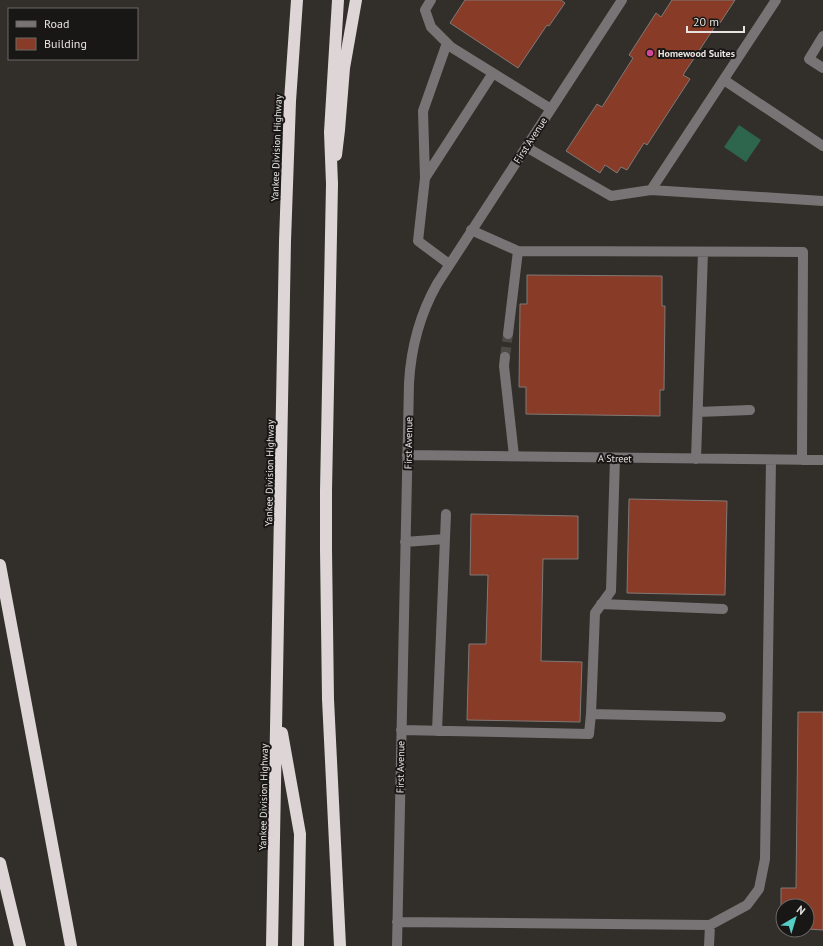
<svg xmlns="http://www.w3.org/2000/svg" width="823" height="946" viewBox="0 0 823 946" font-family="'PT Sans',sans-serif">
	<rect width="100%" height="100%" fill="#322e2a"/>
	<path fill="#2e654d" d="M739,125L761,140L746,162L724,147Z"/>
	<path fill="#883c27" stroke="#807977" d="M465,0H561L565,3L549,26L547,25L518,68L450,23Z
		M672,0H735L720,23L718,22L683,75L690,79L647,145L644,143L627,170L621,167L617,173L605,165L600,173L566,151L597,104L602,107L633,58L629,55L656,13L661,17Z
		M527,275L662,276V306H665L664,390H660V416L526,414V387H519L520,304H527Z
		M629,499L727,501L725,595L627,593Z
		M471,514L578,516V559H543L541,661L582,662L580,722L467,720L469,644H486L488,575H470Z
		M798,712H823V930L807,929V906H783V929H781V888H796Z"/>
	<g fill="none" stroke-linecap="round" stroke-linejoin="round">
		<path stroke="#4d4945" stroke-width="10" stroke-dasharray="10 5" stroke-linecap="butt" d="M505,357L508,334"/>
		<path stroke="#787475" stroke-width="10" d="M431,0L425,10L431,27L451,47L551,109
			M776,0L651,190L823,201
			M823,36L809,59L823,68
			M447,43L423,111L425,178L418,241L449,264
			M724,80L823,146
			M526,147L611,196L651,190
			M425,178L493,73
			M471,230L518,251L803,252L802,460
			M508,334L518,251
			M505,357L504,366L514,456
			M698,412L750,410
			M407,455L823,460
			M615,458L611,591L595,613L591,714L721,717
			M696,459L703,252
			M405,542L445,539
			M601,604L723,609
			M401,730L589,734L591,714
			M437,731L446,514
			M397,922L710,925L709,946
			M710,925L747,905L759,889L765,859L771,460
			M397,946L409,383C411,347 419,316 437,284L622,0"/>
		<path stroke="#ddd5d6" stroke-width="12" d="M338,0L330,132L332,184L326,491V550L328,699L340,946
			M336,155L339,130L344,68L356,0
			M0,565L71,946
			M282,733L300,834L298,946
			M0,863L20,946
			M272,946L285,241L290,101L297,0"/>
	</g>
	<circle fill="#d1479c" stroke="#191715" stroke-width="1.5" cx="650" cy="53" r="4"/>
	<g text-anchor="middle" stroke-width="4" stroke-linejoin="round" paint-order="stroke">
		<g font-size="10" font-weight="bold" fill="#e6e3e0" stroke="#191715" text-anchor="start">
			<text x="658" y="57">Homewood Suites</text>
		</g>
		<g font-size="10" fill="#e6e3e0" stroke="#191715">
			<text transform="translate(530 140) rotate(-57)" y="4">First Avenue</text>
			<text transform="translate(276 148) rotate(-88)" y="4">Yankee Division Highway</text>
			<text transform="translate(408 443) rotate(-89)" y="4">First Avenue</text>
			<text transform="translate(615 458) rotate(1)" y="4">A Street</text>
			<text transform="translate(269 473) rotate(-89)" y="4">Yankee Division Highway</text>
			<text transform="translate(400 767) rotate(-89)" y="4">First Avenue</text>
			<text transform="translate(263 797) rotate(-89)" y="4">Yankee Division Highway</text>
		</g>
	</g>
	<rect x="8" y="8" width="130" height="52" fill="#191715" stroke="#6b6966"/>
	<rect x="16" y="21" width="20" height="6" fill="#787475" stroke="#6b6966"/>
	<text x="44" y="28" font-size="12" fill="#e6e3e0">Road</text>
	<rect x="16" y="38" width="20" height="12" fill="#883c27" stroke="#6b6966"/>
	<text x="44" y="48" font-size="12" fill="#e6e3e0">Building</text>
	<g transform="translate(795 918) rotate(38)"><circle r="19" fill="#191715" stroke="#6b6966"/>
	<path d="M0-3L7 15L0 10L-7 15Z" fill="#55cec6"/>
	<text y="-6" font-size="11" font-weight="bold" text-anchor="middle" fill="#e6e3e0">N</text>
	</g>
	<path d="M687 26v6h57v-6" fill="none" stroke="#e6e3e0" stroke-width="2"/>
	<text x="693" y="26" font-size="12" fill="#e6e3e0" stroke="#191715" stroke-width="3" paint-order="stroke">20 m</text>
</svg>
